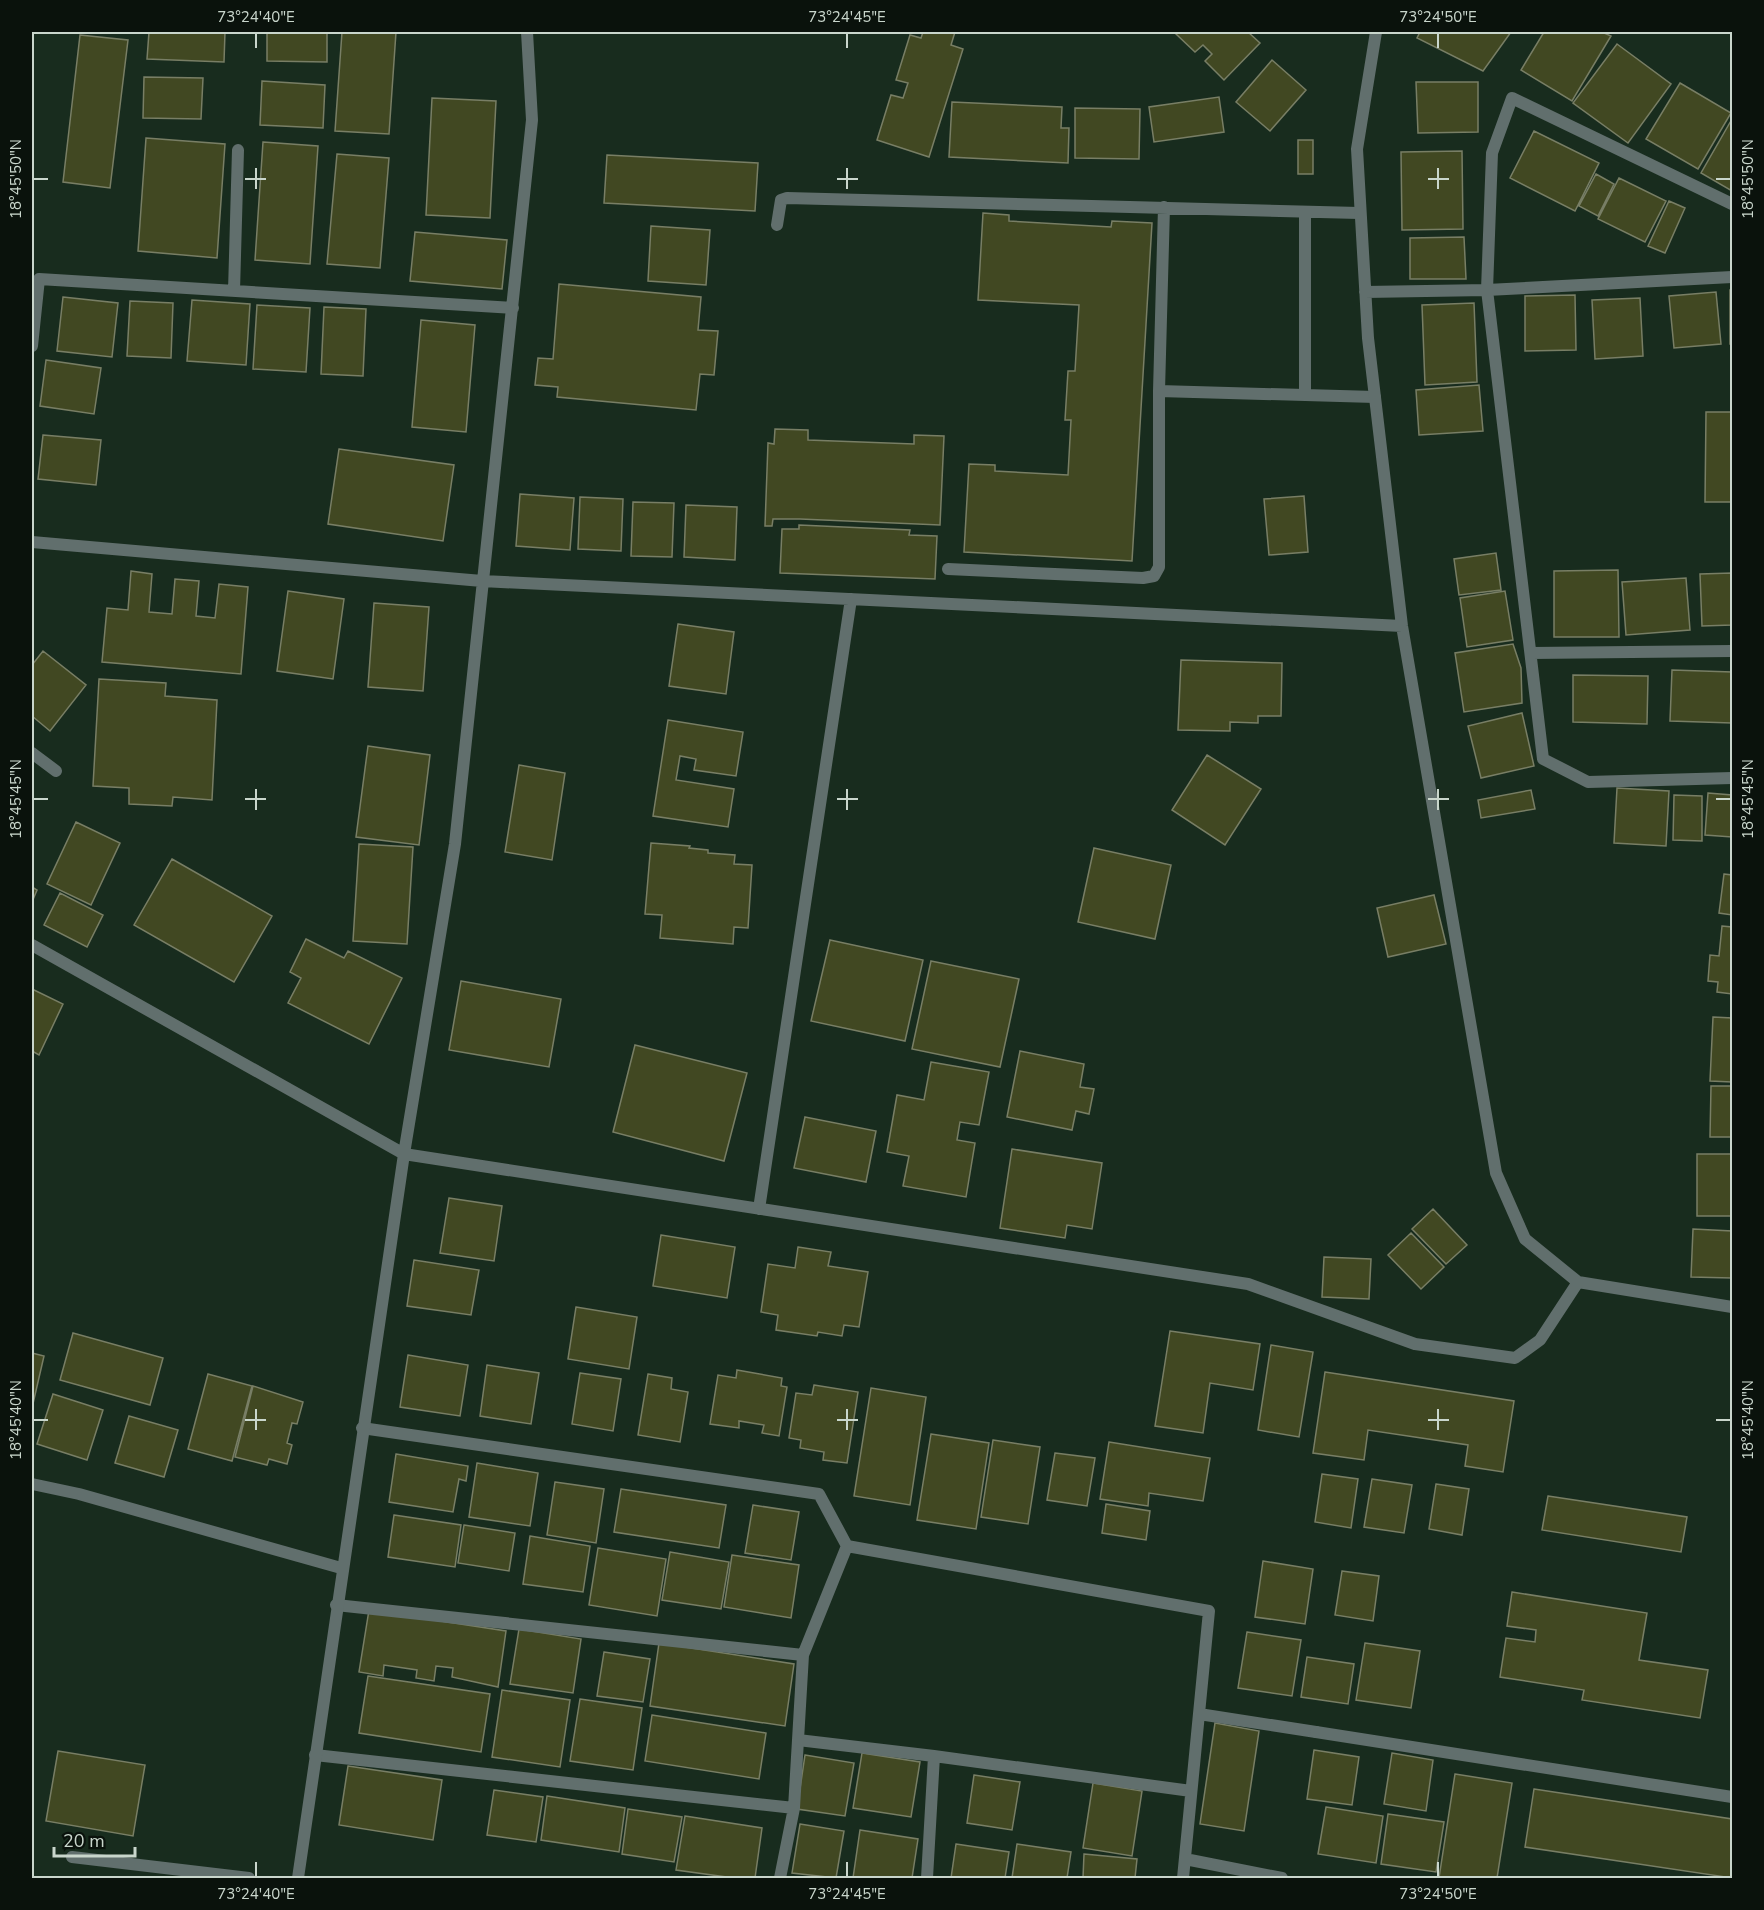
<svg xmlns="http://www.w3.org/2000/svg" width="1764" height="1910" viewBox="0 0 1764 1910" font-family="'Nunito Sans',sans-serif">
	<rect width="100%" height="100%" fill="#182c1e"/>
	<path fill="#414822" stroke="#787e65" stroke-width="1.5" d="M149,32H225L224,62L147,59Z
		M267,32H327V62L267,61Z
		M342,32H396L389,134L335,131Z
		M923,32H955L951,45L963,49L929,157L877,140L891,95L903,98L908,83L896,80L910,35L921,38Z
		M1178,32H1248L1260,43L1224,80L1205,61L1212,54L1203,45L1195,52L1176,34Z
		M1420,32H1511L1483,71L1417,38Z
		M1544,32H1602L1611,36L1572,101L1521,70Z
		M80,35L128,40L110,188L63,182Z
		M1617,44L1671,84L1628,143L1573,103Z
		M1272,60L1306,90L1270,131L1236,102Z
		M144,77L203,78L201,119L143,118Z
		M262,81L325,85L323,128L260,125Z
		M1416,82H1478V132L1418,133Z
		M1680,83L1731,113L1698,169L1646,139Z
		M1219,97L1224,132L1154,142L1149,107Z
		M432,98L496,101L490,218L426,215Z
		M952,102L1062,107L1061,128H1069L1068,163L949,157Z
		M1075,108L1140,109L1139,159L1075,158Z
		M1732,119V191L1701,173Z
		M1534,131L1599,163L1575,211L1510,178Z
		M146,138L225,144L217,258L138,251Z
		M1298,140H1313V174H1298Z
		M263,142L318,146L310,264L255,260Z
		M1462,151L1463,229L1402,230L1401,152Z
		M337,154L389,158L380,268L327,264Z
		M607,155L758,163L755,211L604,203Z
		M1596,174L1614,184L1598,216L1579,206Z
		M1619,178L1666,201L1645,242L1598,219Z
		M1669,201L1685,208L1665,253L1648,246Z
		M983,213L1009,215V221L1111,227L1112,221L1152,223L1132,561L964,552L969,464L995,465V471L1068,475L1071,420H1065L1068,371H1075L1079,305L978,300Z
		M651,226L710,230L706,285L648,281Z
		M415,232L507,240L502,289L410,281Z
		M1464,237L1466,279H1410V238Z
		M559,284L701,297L698,330L718,331L714,375L700,374L696,410L557,397L558,387L535,385L538,358L553,359Z
		M1730,290H1732V344H1730Z
		M1716,292L1721,344L1674,348L1669,296Z
		M1575,295L1576,350L1525,351V296Z
		M63,297L118,303L112,357L57,351Z
		M1640,298L1643,356L1595,359L1592,300Z
		M192,300L250,304L246,365L187,361Z
		M130,301L173,303L171,358L127,356Z
		M1474,303L1477,382L1425,385L1422,305Z
		M257,305L310,308L306,372L253,369Z
		M324,307L366,309L363,376L321,374Z
		M421,320L475,325L466,432L412,427Z
		M46,360L101,368L94,414L40,406Z
		M1479,385L1483,431L1419,435L1416,390Z
		M1706,412H1732V502H1705Z
		M775,429L808,430V440L914,444V435L944,436L940,525L800,519H773L772,526H765L768,443L774,444Z
		M43,435L101,440L96,485L38,479Z
		M339,449L454,465L443,541L328,524Z
		M520,494L574,498L570,550L516,546Z
		M1304,496L1308,552L1269,555L1264,499Z
		M580,497L623,499L621,551L578,549Z
		M633,502L674,503L672,557L631,556Z
		M686,505L737,507L735,560L684,557Z
		M799,525L910,530L909,535L937,536L935,579L780,573L782,529H799Z
		M1496,553L1501,590L1459,595L1454,559Z
		M1618,570L1619,637H1554V571Z
		M131,571L152,574L149,612L172,614L175,579L199,581L196,616L215,618L219,584L248,587L241,674L102,662L107,608L128,610Z
		M1732,573V625L1702,626L1700,574Z
		M1686,578L1690,630L1626,635L1622,582Z
		M288,591L344,599L333,679L277,671Z
		M1505,591L1513,640L1467,647L1460,598Z
		M374,603L429,607L423,691L368,687Z
		M678,624L734,632L726,694L669,686Z
		M1513,644L1521,668L1522,703L1464,712L1455,653Z
		M43,651L86,685L50,731L32,716V665Z
		M1181,660L1282,663L1281,716H1258V723L1230,722V731L1178,730Z
		M1672,670L1732,672V723L1670,721Z
		M1573,675L1648,676L1647,724L1573,722Z
		M99,679L166,683L165,696L217,700L212,800L173,797L172,806L129,804V788L93,786Z
		M1522,713L1534,766L1481,778L1468,726Z
		M668,720L743,732L736,776L694,770L696,759L680,756L676,780L734,789L728,827L653,816Z
		M368,746L430,755L419,845L356,837Z
		M1207,755L1261,789L1225,845L1172,810Z
		M519,765L565,773L552,860L505,852Z
		M1617,788L1669,791L1666,846L1614,843Z
		M1531,790L1535,809L1481,818L1478,800Z
		M1708,793L1732,795V837L1705,835Z
		M1674,795L1702,796V841L1673,840Z
		M76,822L120,843L91,905L47,884Z
		M651,843L690,846L689,848L708,850V853L735,855L734,864L752,865L748,928L734,927L733,944L660,938L662,915L645,914Z
		M359,844L413,847L407,944L353,941Z
		M1094,848L1171,865L1155,939L1078,922Z
		M172,859L272,916L234,982L134,925Z
		M1724,874L1732,875V915L1719,913Z
		M32,887L37,890L32,902Z
		M60,893L103,915L87,947L44,925Z
		M1434,895L1446,944L1388,957L1377,908Z
		M1722,926L1732,927V994L1717,992L1718,982L1708,981L1710,955L1719,956Z
		M306,939L344,958L348,951L402,978L369,1044L288,1003L301,978L290,972Z
		M830,940L923,960L905,1041L811,1021Z
		M931,961L1019,979L1000,1067L912,1049Z
		M461,981L561,999L549,1067L449,1050Z
		M32,989L63,1004L39,1055L32,1051Z
		M1713,1017L1732,1018V1082L1710,1081Z
		M635,1045L747,1073L724,1161L613,1132Z
		M1020,1051L1084,1064L1080,1087L1094,1089L1089,1114L1076,1111L1072,1130L1007,1117Z
		M931,1062L989,1072L979,1125L960,1122L957,1140L975,1143L966,1197L903,1186L909,1156L887,1152L897,1095L924,1100Z
		M1711,1086H1732V1137H1710Z
		M805,1117L876,1131L866,1182L794,1168Z
		M1012,1149L1102,1163L1092,1229L1067,1225L1065,1238L1000,1228Z
		M1697,1154H1732V1216H1697Z
		M449,1198L502,1206L494,1261L440,1253Z
		M1433,1209L1467,1245L1446,1264L1412,1229Z
		M1693,1229L1732,1231V1278L1691,1277Z
		M1411,1233L1444,1267L1421,1289L1388,1255Z
		M661,1235L735,1247L727,1298L653,1286Z
		M798,1247L831,1252L828,1266L868,1272L859,1327L844,1325L842,1336L818,1332L817,1336L776,1330L778,1315L761,1312L768,1264L795,1268Z
		M1324,1257L1371,1259L1369,1299L1322,1297Z
		M414,1260L479,1270L471,1315L407,1306Z
		M576,1307L637,1317L629,1369L568,1359Z
		M1170,1331L1260,1344L1253,1390L1210,1383L1203,1433L1155,1426Z
		M73,1333L163,1358L150,1405L60,1380Z
		M1271,1345L1313,1352L1299,1437L1258,1430Z
		M32,1353L44,1356L32,1408Z
		M408,1355L468,1365L460,1416L400,1407Z
		M487,1365L539,1373L531,1424L480,1416Z
		M737,1370L782,1378L781,1386L787,1387L779,1436L762,1433L764,1425L739,1421V1428L710,1424L718,1375L736,1378Z
		M1325,1372L1514,1401L1503,1472L1465,1466L1468,1445L1368,1430L1364,1460L1313,1453Z
		M580,1373L621,1379L613,1431L572,1424Z
		M208,1374L252,1386L232,1461L188,1449Z
		M648,1374L672,1378L671,1389L688,1392L680,1442L638,1435Z
		M814,1385L858,1392L847,1463L823,1460L824,1452L800,1448L801,1440L789,1438L796,1393L812,1395Z
		M253,1386L303,1402L297,1424L292,1423L287,1443L292,1445L287,1464L269,1459L267,1465L235,1457Z
		M871,1388L926,1397L910,1505L854,1496Z
		M53,1394L103,1410L87,1460L37,1444Z
		M129,1416L178,1430L164,1477L115,1463Z
		M931,1434L989,1443L976,1529L917,1520Z
		M993,1440L1040,1447L1028,1524L981,1517Z
		M1109,1442L1210,1458L1203,1501L1149,1493L1148,1506L1100,1499Z
		M1055,1453L1095,1458L1087,1506L1047,1500Z
		M396,1454L468,1466L466,1481L459,1479L453,1512L389,1502Z
		M477,1463L538,1473L530,1526L469,1517Z
		M1322,1474L1358,1479L1351,1528L1315,1522Z
		M1372,1479L1412,1485L1404,1533L1364,1527Z
		M555,1482L604,1489L596,1543L547,1535Z
		M1436,1484L1469,1489L1462,1535L1429,1529Z
		M621,1489L726,1505L719,1548L614,1532Z
		M1548,1496L1687,1517L1681,1552L1542,1530Z
		M1106,1504L1150,1511L1146,1540L1102,1533Z
		M753,1505L799,1512L791,1560L745,1553Z
		M394,1515L461,1525L455,1567L388,1557Z
		M464,1525L515,1533L509,1571L458,1563Z
		M530,1536L590,1546L583,1592L523,1584Z
		M598,1548L666,1559L657,1616L589,1605Z
		M670,1552L729,1562L721,1609L662,1600Z
		M732,1555L799,1565L791,1618L724,1607Z
		M1263,1561L1313,1569L1305,1624L1255,1617Z
		M1342,1571L1379,1576L1373,1621L1335,1615Z
		M1512,1592L1647,1613L1639,1660L1708,1670L1700,1718L1582,1700L1584,1690L1500,1677L1506,1638L1535,1642L1536,1630L1507,1626Z
		M369,1610L506,1631L498,1687L452,1677L453,1668L436,1666L434,1681L416,1678L417,1670L384,1665L383,1676L359,1672Z
		M519,1629L581,1639L573,1693L510,1684Z
		M1247,1632L1301,1640L1292,1696L1238,1688Z
		M659,1643L794,1664L785,1726L650,1706Z
		M1365,1643L1420,1651L1411,1708L1356,1700Z
		M604,1652L650,1659L643,1702L597,1696Z
		M1307,1657L1354,1664L1348,1704L1301,1697Z
		M368,1676L490,1694L481,1752L359,1733Z
		M502,1690L570,1700L560,1767L492,1757Z
		M580,1699L642,1708L633,1770L570,1761Z
		M652,1715L766,1733L759,1779L645,1761Z
		M1215,1723L1259,1731L1244,1831L1200,1824Z
		M1314,1750L1359,1757L1352,1805L1307,1799Z
		M58,1751L145,1765L133,1836L46,1821Z
		M862,1753L920,1762L911,1817L853,1808Z
		M1392,1753L1433,1760L1426,1811L1384,1804Z
		M805,1755L854,1763L845,1816L797,1809Z
		M348,1766L442,1780L433,1840L339,1825Z
		M1455,1774L1512,1783L1497,1878H1439Z
		M974,1775L1020,1782L1012,1830L967,1823Z
		M1093,1783L1142,1791L1132,1856L1083,1848Z
		M1534,1789L1732,1819V1878L1525,1847Z
		M494,1790L543,1797L536,1842L487,1835Z
		M547,1796L625,1808L619,1852L541,1840Z
		M1326,1807L1383,1816L1376,1863L1318,1854Z
		M628,1809L682,1817L674,1862L622,1854Z
		M1388,1814L1444,1822L1436,1872L1381,1864Z
		M685,1816L762,1828L755,1878H734L676,1870Z
		M800,1824L844,1831L836,1878L792,1873Z
		M860,1830L918,1839L912,1878H853Z
		M956,1844L1009,1852L1005,1878H951Z
		M1017,1844L1071,1852L1067,1878H1012Z
		M1084,1854L1137,1859L1135,1878H1083Z"/>
	<g fill="none" stroke-linecap="round" stroke-linejoin="round">
		<path stroke="#616f6d" stroke-width="12" d="M777,225L781,200L787,198L1359,213
			M1159,391L1375,397
			M1305,395V212
			M948,569L1143,578L1154,576L1159,567V391L1164,207
			M32,753L56,771
			M362,1428L819,1494L847,1546L1209,1611L1183,1878
			M336,1605L803,1655
			M1199,1714L1316,1732
			M798,1740L934,1756L1191,1791
			M315,1755L794,1808
			M1185,1859L1282,1878
			M780,1878L794,1808L803,1655L847,1546
			M927,1878L934,1756"/>
		<path stroke="#616f6d" stroke-width="12" d="M1376,32L1357,149L1368,338L1402,626L1496,1173L1525,1239L1578,1282L1732,1307
			M1732,204L1512,98L1492,153L1487,290L1543,759L1588,782L1732,778
			M234,291L238,150
			M1365,292L1487,290L1732,277
			M32,346L39,279L513,308
			M32,542L482,581L1402,626
			M1531,653L1732,651
			M32,945L404,1154L1248,1284L1415,1344L1515,1358L1540,1340L1578,1282
			M759,1209L851,599
			M32,1484L79,1494L341,1568
			M1316,1732L1732,1797
			M72,1857L249,1878
			M298,1878L404,1154L455,844L532,120L527,32"/>
	</g>
	<path fill="none" stroke="#c9d6cc" stroke-width="2" d="M256,33V48M847,33V48M1438,33V48M256,168V189M847,168V189M1438,168V189M33,179H48M245,179H266M837,179H858M1428,179H1449M1716,179H1731M256,789V810M847,789V810M1438,789V810M33,799H48M245,799H266M837,799H858M1428,799H1449M1716,799H1731M256,1409V1430M847,1409V1430M1438,1409V1430M33,1420H48M245,1420H266M837,1420H858M1428,1420H1449M1716,1420H1731M256,1862V1877M847,1862V1877M1438,1862V1877"/>
	<rect width="1764" height="1910" fill="none" stroke="#0a120c" stroke-width="66"/>
	<path d="M54 1847v9h81v-9" fill="none" stroke="#c9d6cc" stroke-width="3"/>
	<text x="63" y="1847" font-size="18" fill="#c9d6cc" stroke="#0a120c" stroke-width="4.5" paint-order="stroke">20 m</text>
	<rect x="33" y="33" width="1698" height="1844" fill="none" stroke="#c9d6cc" stroke-width="2"/>
	<g font-size="15" text-anchor="middle" fill="#c9d6cc">
		<text x="256" y="22">73°24'40"E</text>
		<text x="847" y="22">73°24'45"E</text>
		<text x="1438" y="22">73°24'50"E</text>
		<text transform="translate(16 179) rotate(-90)" y="5">18°45'50"N</text>
		<text transform="translate(1748 179) rotate(-90)" y="5">18°45'50"N</text>
		<text transform="translate(16 799) rotate(-90)" y="5">18°45'45"N</text>
		<text transform="translate(1748 799) rotate(-90)" y="5">18°45'45"N</text>
		<text transform="translate(16 1420) rotate(-90)" y="5">18°45'40"N</text>
		<text transform="translate(1748 1420) rotate(-90)" y="5">18°45'40"N</text>
		<text x="256" y="1899">73°24'40"E</text>
		<text x="847" y="1899">73°24'45"E</text>
		<text x="1438" y="1899">73°24'50"E</text>
	</g>
</svg>
